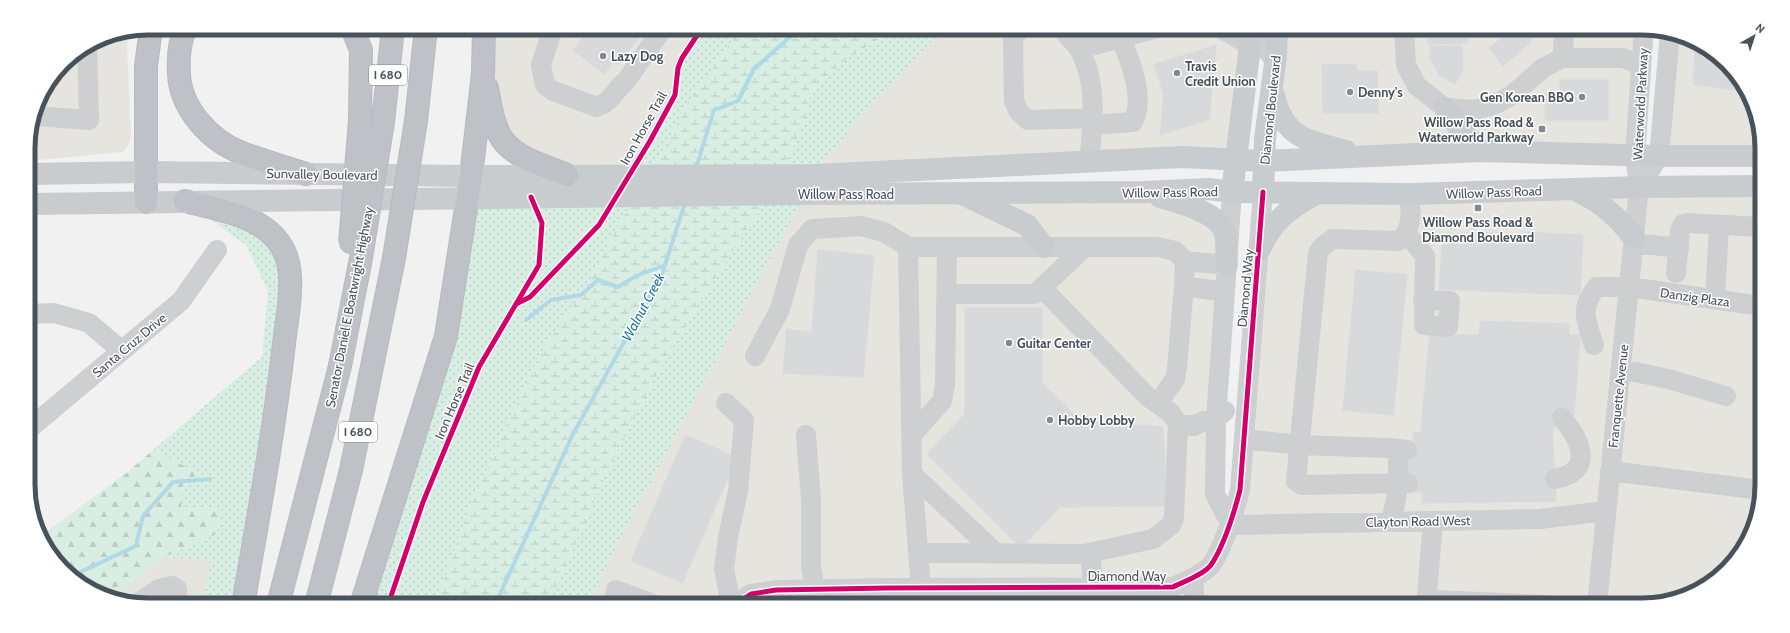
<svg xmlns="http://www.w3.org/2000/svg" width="1790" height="633" viewBox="0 0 1790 633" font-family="Cabin,sans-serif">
	<defs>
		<pattern id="grass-dots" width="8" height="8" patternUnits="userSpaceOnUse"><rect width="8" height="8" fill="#d8eee2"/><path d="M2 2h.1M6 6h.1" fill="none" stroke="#bbcec4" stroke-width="1.8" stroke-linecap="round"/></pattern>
		<pattern id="forest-firs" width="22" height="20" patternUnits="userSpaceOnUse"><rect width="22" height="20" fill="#d8eee2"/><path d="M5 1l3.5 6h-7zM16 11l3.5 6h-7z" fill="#bbcec4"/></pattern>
		<pattern id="wetland-marsh" width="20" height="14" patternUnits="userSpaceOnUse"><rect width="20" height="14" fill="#d8eee2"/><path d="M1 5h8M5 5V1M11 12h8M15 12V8" fill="none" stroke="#bbcec4"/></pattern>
	</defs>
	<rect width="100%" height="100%" fill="#f1f1f1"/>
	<path fill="#e5e4df" d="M484,28H702L685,54L675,95L629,176L567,175L502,138Z
		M956,28H1250L1236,160L814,175L867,108L931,42Z
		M1277,28H1642L1635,155L1361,156L1283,123Z
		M131,31L127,45L131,136L130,142L123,152L28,161V140L40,94L69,58L102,37Z
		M1670,33L1681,34L1732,69L1750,95L1761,132V156H1659Z
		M1761,186L1762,485L1756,524L1742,552L1715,580L1681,599L1650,605H589L615,549L805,194L1144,192L1220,223L1215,494L1231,524L1259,251L1317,193Z
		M162,558L211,559L202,605H148L112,599Z"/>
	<path fill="url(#grass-dots)" d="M702,28H741L687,104L649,176H629L675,95L678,68L682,58Z
		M897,28H956L931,42L867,108L814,175H781L803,126L811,94L841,63Z
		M771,194H805L615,549L589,605H548C581,530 614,455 652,384C688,318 729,256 771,194Z
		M635,196L581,295L540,354L470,505L435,605H361L439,363L468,198Z
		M185,201L252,221L289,263L243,605H202L211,559L162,558L217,534L222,508L181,507L183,481L209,479L153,450L262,357L268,292L247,246Z"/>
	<path fill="url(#forest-firs)" d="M153,450L210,479L183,482L181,507L222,508L217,534L162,558L112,599H109L58,564L43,534L125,474Z"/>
	<path fill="url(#wetland-marsh)" d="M741,28H897L841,63L811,93L803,126L781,175L649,176L687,104Z
		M771,194C729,256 688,318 652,384C614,455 581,530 548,605H435L470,505L540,354L581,295L635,196Z"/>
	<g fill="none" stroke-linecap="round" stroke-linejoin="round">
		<path stroke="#b1d8e7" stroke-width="4" d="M696,168L714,110L738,101L754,69L800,28
			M526,320L551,300L581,295L598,280L618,287L636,276L665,265
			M74,575L136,546L143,516L173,482L210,479
			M495,605L573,434L662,274L685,203"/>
	</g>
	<path fill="#d8d9da" stroke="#e2e3e3" d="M575,28H641L645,31L618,66L613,63L604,75L572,50L582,38L573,31Z
		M1427,28H1469V44L1427,45Z
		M1502,28H1534L1532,42L1503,67L1488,48L1501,38Z
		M1217,44L1210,120L1159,136L1163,94L1153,64Z
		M1695,44L1732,69L1746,89L1742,92L1692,85Z
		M1429,45H1463L1464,71L1455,85L1437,75L1438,74L1430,60Z
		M1357,63V70H1378L1379,114H1322L1321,64Z
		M1559,79H1609V121H1544V92L1559,91Z
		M1523,231L1584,234L1581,296L1438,290L1442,232L1482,234V232L1523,234Z
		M817,249L875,255L864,378L782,374L786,328L811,332Z
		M1355,269L1408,274L1394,416L1342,411Z
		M964,307H1043V383L1081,420L1164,426L1167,507L1060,508L1021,549L926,454L964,414Z
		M1480,320L1570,323V334H1581L1575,416L1562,418L1560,428L1553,429L1557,502L1421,504L1422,493H1408L1407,440L1412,441L1413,432L1420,431L1429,334H1478Z
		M685,434L738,457L683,584L630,561Z"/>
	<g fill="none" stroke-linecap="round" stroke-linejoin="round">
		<defs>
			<path id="highway" d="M186,28C179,42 178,58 179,73C180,108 210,141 242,153C263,161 285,167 306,174
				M352,28L361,50L360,120
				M487,88C490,104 493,125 502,139C516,159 546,166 567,175
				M416,121L426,28
				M383,122L393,28
				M185,201C218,210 265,215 283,249C297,274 287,316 284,344C274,432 258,518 243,605
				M146,202V66L151,28
				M278,605L340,366
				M316,605L351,470L394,258
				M361,605L446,336L471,176L483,74L484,28"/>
		</defs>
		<use href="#highway" stroke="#b7babf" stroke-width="24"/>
		<path stroke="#cdcfd1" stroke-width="20" d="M553,28L541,65L545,85L553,91L597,107C614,100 613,91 626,81L663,28
			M1020,28L1013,39L1014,101L1019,112L1028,120L1092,118
			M1061,28C1066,35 1074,42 1079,49C1098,82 1093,125 1089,162
			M1220,28L1250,45
			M1264,28L1267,51L1276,60
			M1404,28L1406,65L1417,86L1445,108L1474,110L1494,105L1512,95L1543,68L1562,58H1623L1641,65
			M1079,49L1157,28
			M1562,58L1565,28
			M35,116L89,120L87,46
			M1093,125L1133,122C1147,96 1127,54 1117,28
			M1639,187L1659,156L1670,33
			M1407,234L1425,256L1424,325L1448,327L1450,301L1423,300
			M1634,243L1679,248
			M908,247L912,474L921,588
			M1185,261L1227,265
			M1676,273L1680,231L1683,224L1688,223L1761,227
			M1184,286L1225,292
			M947,294H1035L1085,247H1158L1175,251L1185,261L1184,286L1177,367L1175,379L1158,403
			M1715,299L1719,225
			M29,314L54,313L89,323L122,351
			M1594,345C1586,321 1579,308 1597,287H1629L1761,306
			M755,356L780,309L798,245L812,229L861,226L884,232L908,247H1085
			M1621,369L1668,379L1726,396
			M726,403L744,420L738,491L728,537L724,569L731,605
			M1178,424L1194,426L1203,421L1216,419L1225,411
			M30,428L181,301L217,250
			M806,435L811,500V566L815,589
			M912,435L942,401L945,385L947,248
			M1244,439L1300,445L1389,448L1407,450
			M1610,471L1761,490
			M912,474L997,554
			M1555,479C1595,472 1581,440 1562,418
			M1408,483L1302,485L1296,481L1318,253L1322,247L1332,239L1399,241C1414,228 1410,213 1410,194
			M1433,521L1427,594L1435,600L1547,605
			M1390,522C1399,498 1398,475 1398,450
			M1231,525L1540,519L1606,511
			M1231,525L1215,494L1216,419L1232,192
			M918,553L1084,554L1153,539L1171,525L1174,518L1178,424L1171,413L1148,397L1043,289
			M1091,553L1092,587
			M1193,578L1195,605
			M138,603L159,589L172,586L177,589L178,605
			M612,605L616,590L656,605
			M734,605L751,594L776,590L887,588L1173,587C1185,581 1203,575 1211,565C1225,544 1234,513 1240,490L1263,192
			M1597,605L1639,187L1635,155L1644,28"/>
		<path stroke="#c9ccce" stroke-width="22" d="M1274,95C1283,138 1309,141 1346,151
			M1445,108L1462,132L1481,151
			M28,174L146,172L471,176L814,175L1182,157L1264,161L1481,151L1659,156H1761
			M1576,190C1603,204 1615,214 1634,238
			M1232,192L1249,54L1250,28
			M1263,192L1265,139L1276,56L1277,28
			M964,195L1027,225L1044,247
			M1160,197C1178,202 1220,212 1225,234C1227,244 1226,255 1227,265
			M29,204L805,194L1144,192L1209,189L1232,192L1410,194L1639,187L1761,186
			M1259,251C1272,221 1288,209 1317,193"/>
		<use href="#highway" stroke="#bec1c6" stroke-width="22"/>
		<defs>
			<path id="highway-bridge" d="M350,243L360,120
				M394,258L416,121
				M340,366L361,258L383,122"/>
		</defs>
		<use href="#highway-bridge" stroke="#b7babf" stroke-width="24" stroke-linecap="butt"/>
		<use href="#highway-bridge" stroke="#bec1c6" stroke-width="22"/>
		<defs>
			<path id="cycleway" d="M516,304L539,265L542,223L531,197
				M388,605L423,502L479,367L516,304L530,297L599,225L650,141L675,95L678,68L682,58L702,28
				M734,605L751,594L776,590L887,588L1173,587C1185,581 1203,575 1211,565C1225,544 1234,513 1240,490L1263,192"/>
		</defs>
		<use href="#cycleway" stroke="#fff" stroke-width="8"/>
		<use href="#cycleway" stroke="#d6006c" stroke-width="5"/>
	</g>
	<g fill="#848a90" stroke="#fff" stroke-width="1.5">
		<circle cx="603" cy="56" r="4"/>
		<circle cx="1177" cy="73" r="4"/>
		<circle cx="1350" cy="92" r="4"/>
		<circle cx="1582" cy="97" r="4"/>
		<rect x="1538" y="125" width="8" height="8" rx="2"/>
		<rect x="1474" y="204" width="8" height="8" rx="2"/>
		<circle cx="1009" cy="343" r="4"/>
		<circle cx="1050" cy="420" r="4"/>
	</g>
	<g text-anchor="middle" stroke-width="3" stroke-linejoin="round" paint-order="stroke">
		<g fill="#fff" stroke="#80868c" stroke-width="1">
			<rect x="369" y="65" width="38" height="20" rx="3"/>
			<rect x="339" y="422" width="38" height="20" rx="3"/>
		</g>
		<g font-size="12" font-weight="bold" fill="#49525b">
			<text x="388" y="79">I 680</text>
			<text x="358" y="436">I 680</text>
		</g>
		<g font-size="13" font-weight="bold" fill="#49525b" stroke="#fff" text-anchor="start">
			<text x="611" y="61">Lazy Dog</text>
			<text x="1185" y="71">Travis<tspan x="1185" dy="15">Credit Union</tspan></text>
			<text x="1358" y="97">Denny's</text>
			<text x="1574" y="102" text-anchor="end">Gen Korean BBQ</text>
			<text x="1534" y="127" text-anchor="end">Willow Pass Road &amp;<tspan x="1534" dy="15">Waterworld Parkway</tspan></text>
			<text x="1478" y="227" text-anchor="middle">Willow Pass Road &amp;<tspan x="1478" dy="15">Diamond Boulevard</tspan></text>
			<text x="1017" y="348">Guitar Center</text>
			<text x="1058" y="425">Hobby Lobby</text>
		</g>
		<g font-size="13" fill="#49525b" stroke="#fff">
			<text transform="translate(1640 104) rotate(-87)" y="5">Waterworld Parkway</text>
			<text transform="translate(1270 110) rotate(-84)" y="5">Diamond Boulevard</text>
			<text transform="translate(643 128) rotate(-61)" y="5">Iron Horse Trail</text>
			<text transform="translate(322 174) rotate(1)" y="5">Sunvalley Boulevard</text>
			<text transform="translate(1170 192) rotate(-1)" y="5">Willow Pass Road</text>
			<text transform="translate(1494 192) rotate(-2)" y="5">Willow Pass Road</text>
			<text x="846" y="199">Willow Pass Road</text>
			<text transform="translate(1245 288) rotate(-85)" y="5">Diamond Way</text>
			<text transform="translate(1695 297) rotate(8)" y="5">Danzig Plaza</text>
			<text transform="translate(349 307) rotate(-79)" y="5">Senator Daniel E Boatwright Highway</text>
			<text transform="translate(129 345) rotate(-40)" y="5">Santa Cruz Drive</text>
			<text transform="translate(1618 396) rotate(-84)" y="5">Franquette Avenue</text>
			<text transform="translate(454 401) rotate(-67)" y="5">Iron Horse Trail</text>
			<text transform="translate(1418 521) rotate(-1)" y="5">Clayton Road West</text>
			<text x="1127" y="581">Diamond Way</text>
		</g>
		<g font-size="14" font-style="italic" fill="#1c799c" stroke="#fff">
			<text transform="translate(643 307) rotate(-62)" y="5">Walnut Creek</text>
		</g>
	</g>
	<path d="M0 0H1790V633H0ZM148 35H1642A113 113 0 0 1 1755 148V485A113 113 0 0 1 1642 598H148A113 113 0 0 1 35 485V148A113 113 0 0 1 148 35Z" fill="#fff" fill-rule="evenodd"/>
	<path fill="none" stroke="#49525b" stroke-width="5" d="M148 35H1642A113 113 0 0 1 1755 148V485A113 113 0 0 1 1642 598H148A113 113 0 0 1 35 485V148A113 113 0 0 1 148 35Z"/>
	<g transform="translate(1754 36) rotate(39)" stroke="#ffffff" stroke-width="3" paint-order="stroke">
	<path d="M0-3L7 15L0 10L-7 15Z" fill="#49525b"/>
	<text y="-6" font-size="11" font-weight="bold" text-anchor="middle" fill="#49525b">N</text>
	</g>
</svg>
